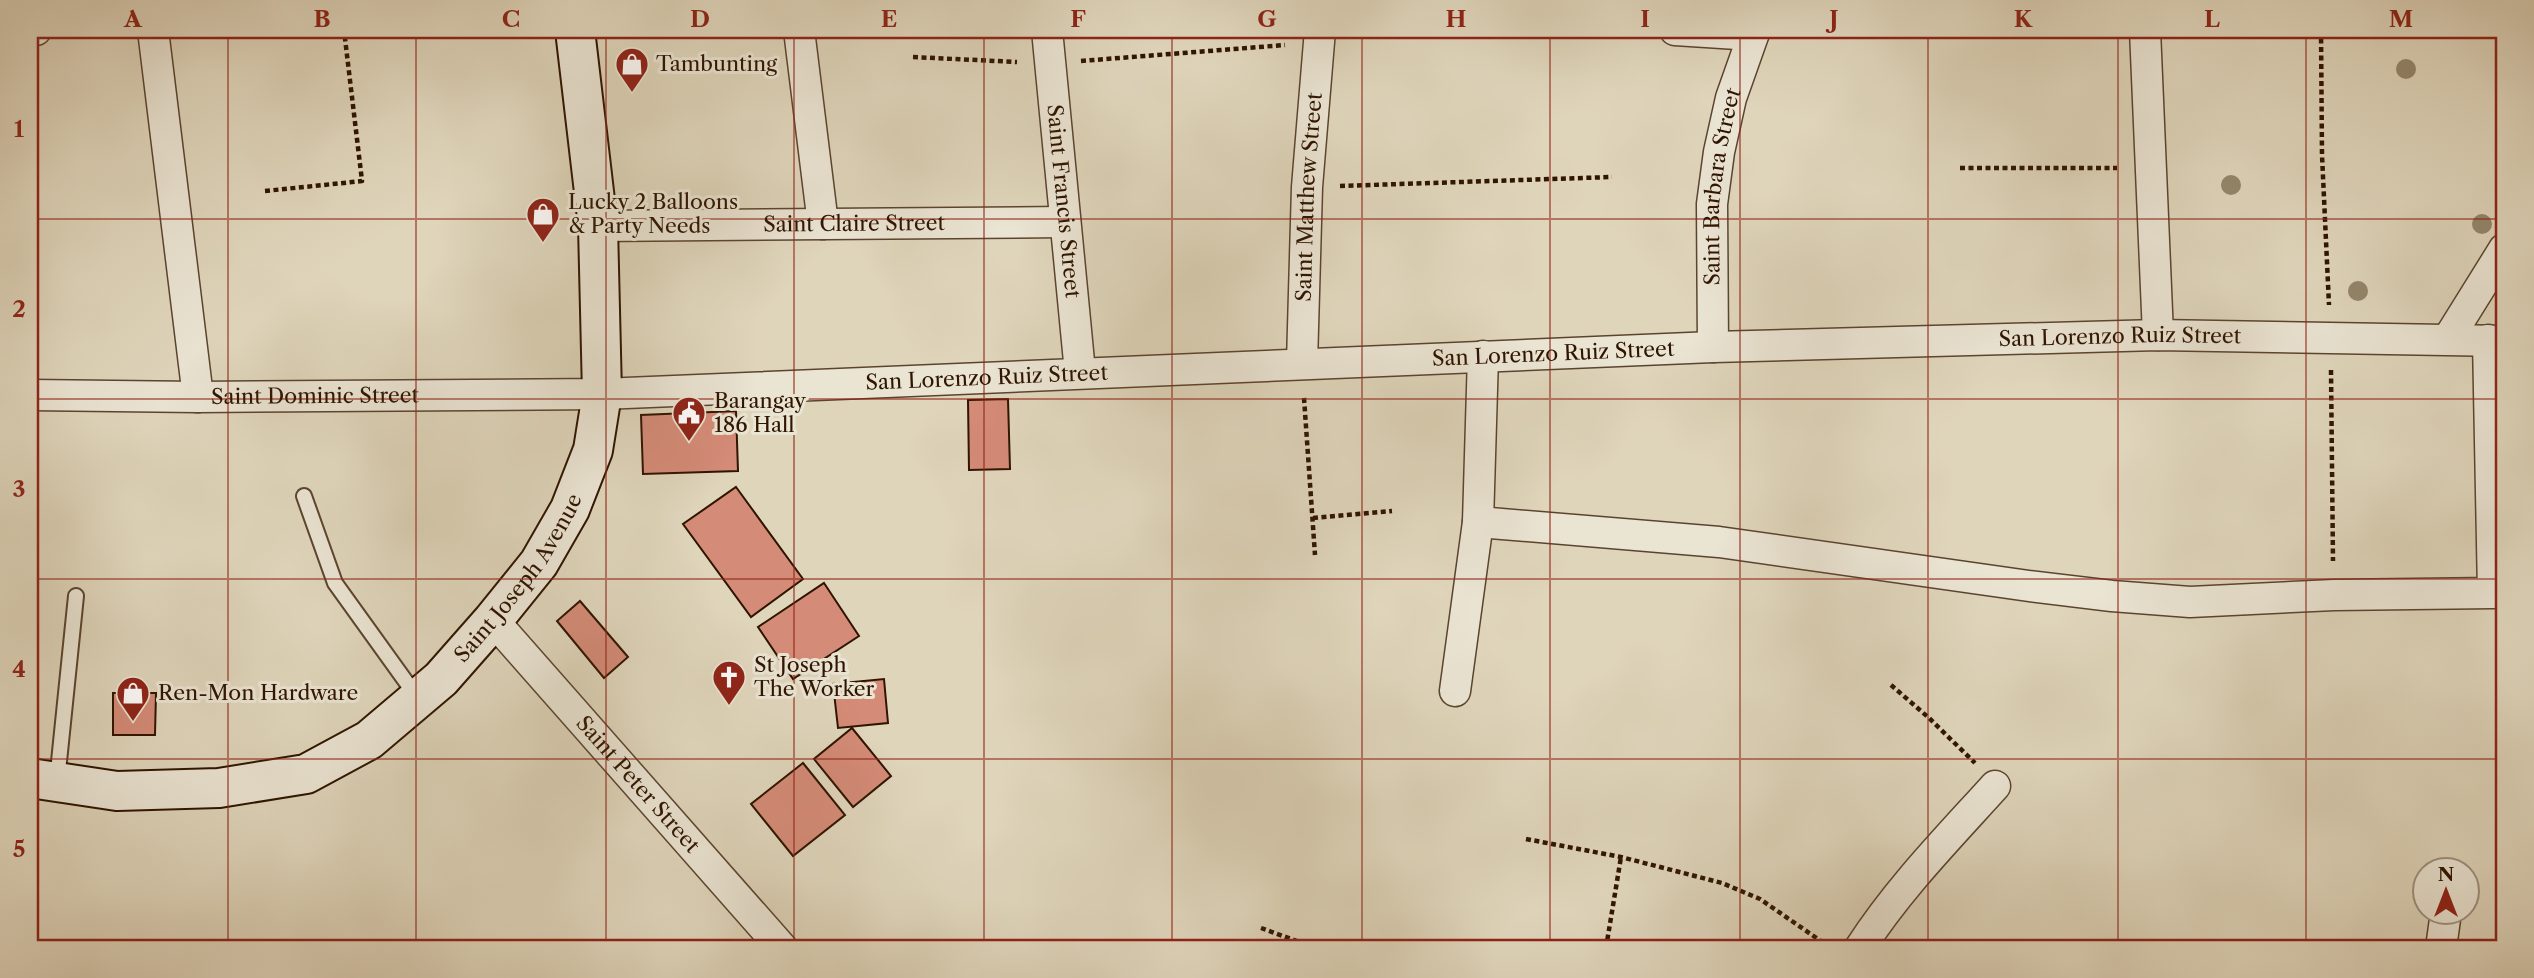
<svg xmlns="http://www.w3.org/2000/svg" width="2534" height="978" viewBox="0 0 2534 978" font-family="'Libre Caslon Text',serif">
	<rect width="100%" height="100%" fill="#dfd5bb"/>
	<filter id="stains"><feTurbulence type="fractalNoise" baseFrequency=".00286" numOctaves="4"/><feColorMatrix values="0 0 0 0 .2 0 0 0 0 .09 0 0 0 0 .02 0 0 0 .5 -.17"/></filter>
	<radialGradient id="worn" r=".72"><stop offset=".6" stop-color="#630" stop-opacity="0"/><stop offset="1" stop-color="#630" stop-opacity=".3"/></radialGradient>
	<path fill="#d48b77" stroke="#2f1400" stroke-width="2" d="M1008,399L1010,469L969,470L968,400Z
		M736,411L738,471L643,474L641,415Z
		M736,487L803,579L751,617L683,524Z
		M824,583L859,636L793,679L758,627Z
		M580,601L628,657L604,678L557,621Z
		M884,679L888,723L838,728L833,684Z
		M113,693H156L155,735H113Z
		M852,728L891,776L853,807L814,759Z
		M803,763L845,815L793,856L751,804Z"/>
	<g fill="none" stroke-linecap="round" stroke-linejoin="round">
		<defs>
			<path id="service" d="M304,496L335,583L417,697
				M57,781L76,596"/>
			<g id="minor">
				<path d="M153,30L198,397"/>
				<path d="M799,30L823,224"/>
				<path id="s1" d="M1047,30L1080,372"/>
				<path d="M1675,30L1753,35"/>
				<path d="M2145,30L2158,335"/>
				<path d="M30,31L36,30"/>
				<path id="s2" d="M598,226L1065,222"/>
				<path d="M2448,339L2504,249"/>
				<path id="s3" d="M1713,347L1712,204L1719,152L1731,98L1755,30"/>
				<path id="s4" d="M1302,363L1307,187L1320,30"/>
				<path id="s5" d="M30,395L198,397L602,394L1713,347L2158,335L2504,341"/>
				<path d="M1478,522L1719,542L2029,586L2112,596L2190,602L2334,595L2493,593L2488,340"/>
				<path id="s6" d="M493,620L782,948"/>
				<path d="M1455,691L1478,522L1483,356"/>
				<path d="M1860,948C1898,889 1948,838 1995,786"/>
				<path d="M2441,948L2446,912"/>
			</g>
			<g id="secondary">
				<path id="s7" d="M30,778L117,791L219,788L306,774L369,740L441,679L493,620L539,563L570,509L593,450L602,394L598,226L575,30"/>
			</g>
		</defs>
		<use href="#service" stroke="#5b442f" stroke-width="18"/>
		<use href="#minor" stroke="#5b442f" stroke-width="33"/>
		<use href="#secondary" stroke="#2f1400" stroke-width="42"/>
		<path stroke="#2f1400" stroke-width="4.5" stroke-dasharray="5 3.5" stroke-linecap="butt" d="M2321,30L2322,155L2329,305
			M913,57L1017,62
			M1081,61L1285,45
			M1960,168H2117
			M1340,186L1612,177
			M265,191L362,181L344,30
			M2331,370L2333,561
			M1304,398L1315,555
			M1313,518L1392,511
			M1891,685L1929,718L1975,763
			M1526,839L1621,857L1722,883L1760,899L1828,946
			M1261,928L1316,948
			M1606,948L1621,857"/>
		<use href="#service" stroke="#eae4d3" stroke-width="14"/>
		<use href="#minor" stroke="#eae4d3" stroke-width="30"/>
		<use href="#secondary" stroke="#eae4d3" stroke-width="38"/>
	</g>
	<g fill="#94876c">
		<circle cx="2406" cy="69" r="10"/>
		<circle cx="2231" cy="185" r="10"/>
		<circle cx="2482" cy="224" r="10"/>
		<circle cx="2358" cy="291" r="10"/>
	</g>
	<path fill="none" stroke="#8f2418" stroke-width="2" stroke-opacity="0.55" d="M228,30V948M416,30V948M606,30V948M794,30V948M984,30V948M1172,30V948M1362,30V948M1550,30V948M1740,30V948M1928,30V948M2118,30V948M2306,30V948M30,219H2504M30,399H2504M30,579H2504M30,759H2504"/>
	<defs>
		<symbol id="shop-pin" viewBox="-11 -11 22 30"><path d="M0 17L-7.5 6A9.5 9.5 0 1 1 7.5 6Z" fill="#8f2418" stroke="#eae4d3"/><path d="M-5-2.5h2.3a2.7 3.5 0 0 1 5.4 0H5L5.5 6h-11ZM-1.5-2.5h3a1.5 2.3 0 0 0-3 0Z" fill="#fff"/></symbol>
		<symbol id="civic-pin" viewBox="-11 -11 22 30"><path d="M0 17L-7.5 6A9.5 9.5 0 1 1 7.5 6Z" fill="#8f2418" stroke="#eae4d3"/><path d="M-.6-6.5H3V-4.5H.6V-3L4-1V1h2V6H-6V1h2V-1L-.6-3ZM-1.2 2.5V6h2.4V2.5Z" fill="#fff"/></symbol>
		<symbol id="church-pin" viewBox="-11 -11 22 30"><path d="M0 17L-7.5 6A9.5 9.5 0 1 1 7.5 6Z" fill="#8f2418" stroke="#eae4d3"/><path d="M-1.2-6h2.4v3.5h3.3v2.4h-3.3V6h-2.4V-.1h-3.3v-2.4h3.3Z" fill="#fff"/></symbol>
	</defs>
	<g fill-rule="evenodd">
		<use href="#shop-pin" x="613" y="45" width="38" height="52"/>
		<use href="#shop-pin" x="524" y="195" width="38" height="52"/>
		<use href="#civic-pin" x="670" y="394" width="38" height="52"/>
		<use href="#church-pin" x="710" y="658" width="38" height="52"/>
		<use href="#shop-pin" x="114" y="674" width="38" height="52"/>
	</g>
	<g text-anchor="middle" stroke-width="6" stroke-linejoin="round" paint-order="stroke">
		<g font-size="21" fill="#2f1400" stroke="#eae4d3" text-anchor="start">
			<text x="656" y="71">Tambunting</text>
			<text x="568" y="209">Lucky 2 Balloons<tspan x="568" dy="24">&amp; Party Needs</tspan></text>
			<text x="714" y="408">Barangay<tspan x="714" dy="24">186 Hall</tspan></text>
			<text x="754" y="672">St Joseph<tspan x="754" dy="24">The Worker</tspan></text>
			<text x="158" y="700">Ren-Mon Hardware</text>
		</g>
		<g font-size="21" fill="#2f1400" stroke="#eae4d3">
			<text dy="7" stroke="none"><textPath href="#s3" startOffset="161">Saint Barbara Street</textPath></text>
			<text dy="7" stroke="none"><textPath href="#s4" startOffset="166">Saint Matthew Street</textPath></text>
			<text dy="7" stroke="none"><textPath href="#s1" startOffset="172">Saint Francis Street</textPath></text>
			<text dy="7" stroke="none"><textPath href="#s2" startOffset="256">Saint Claire Street</textPath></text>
			<text dy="7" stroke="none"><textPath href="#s5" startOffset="2091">San Lorenzo Ruiz Street</textPath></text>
			<text dy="7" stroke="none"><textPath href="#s5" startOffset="1524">San Lorenzo Ruiz Street</textPath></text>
			<text dy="7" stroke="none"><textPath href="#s5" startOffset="957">San Lorenzo Ruiz Street</textPath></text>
			<text dy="7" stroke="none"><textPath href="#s5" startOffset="285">Saint Dominic Street</textPath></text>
			<text dy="7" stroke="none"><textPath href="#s7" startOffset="572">Saint Joseph Avenue</textPath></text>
			<text dy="7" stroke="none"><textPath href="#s6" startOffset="219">Saint Peter Street</textPath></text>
		</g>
	</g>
	<rect width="2534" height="978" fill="none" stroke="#dfd5bb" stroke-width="77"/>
	<g transform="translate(2446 891)"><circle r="33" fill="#eae4d3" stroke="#9f917f" stroke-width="2"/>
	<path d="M0-5L12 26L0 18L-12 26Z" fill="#8f2418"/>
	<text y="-10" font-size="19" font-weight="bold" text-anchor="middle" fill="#2f1400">N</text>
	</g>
	<rect x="38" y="38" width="2458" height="902" fill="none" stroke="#8f2418" stroke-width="2.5"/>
	<g font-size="23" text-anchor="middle" font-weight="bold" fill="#8f2418">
		<text x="133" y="27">A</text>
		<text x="322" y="27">B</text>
		<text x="511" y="27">C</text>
		<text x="700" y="27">D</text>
		<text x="889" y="27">E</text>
		<text x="1078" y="27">F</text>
		<text x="1267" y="27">G</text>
		<text x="1456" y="27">H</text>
		<text x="1645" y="27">I</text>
		<text x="1834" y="27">J</text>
		<text x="2023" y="27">K</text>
		<text x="2212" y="27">L</text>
		<text x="2401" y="27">M</text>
		<text x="19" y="137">1</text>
		<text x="19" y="317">2</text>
		<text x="19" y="497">3</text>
		<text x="19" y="677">4</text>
		<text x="19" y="857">5</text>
	</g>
	<rect width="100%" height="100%" filter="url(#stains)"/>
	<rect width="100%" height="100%" fill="url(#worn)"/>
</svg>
